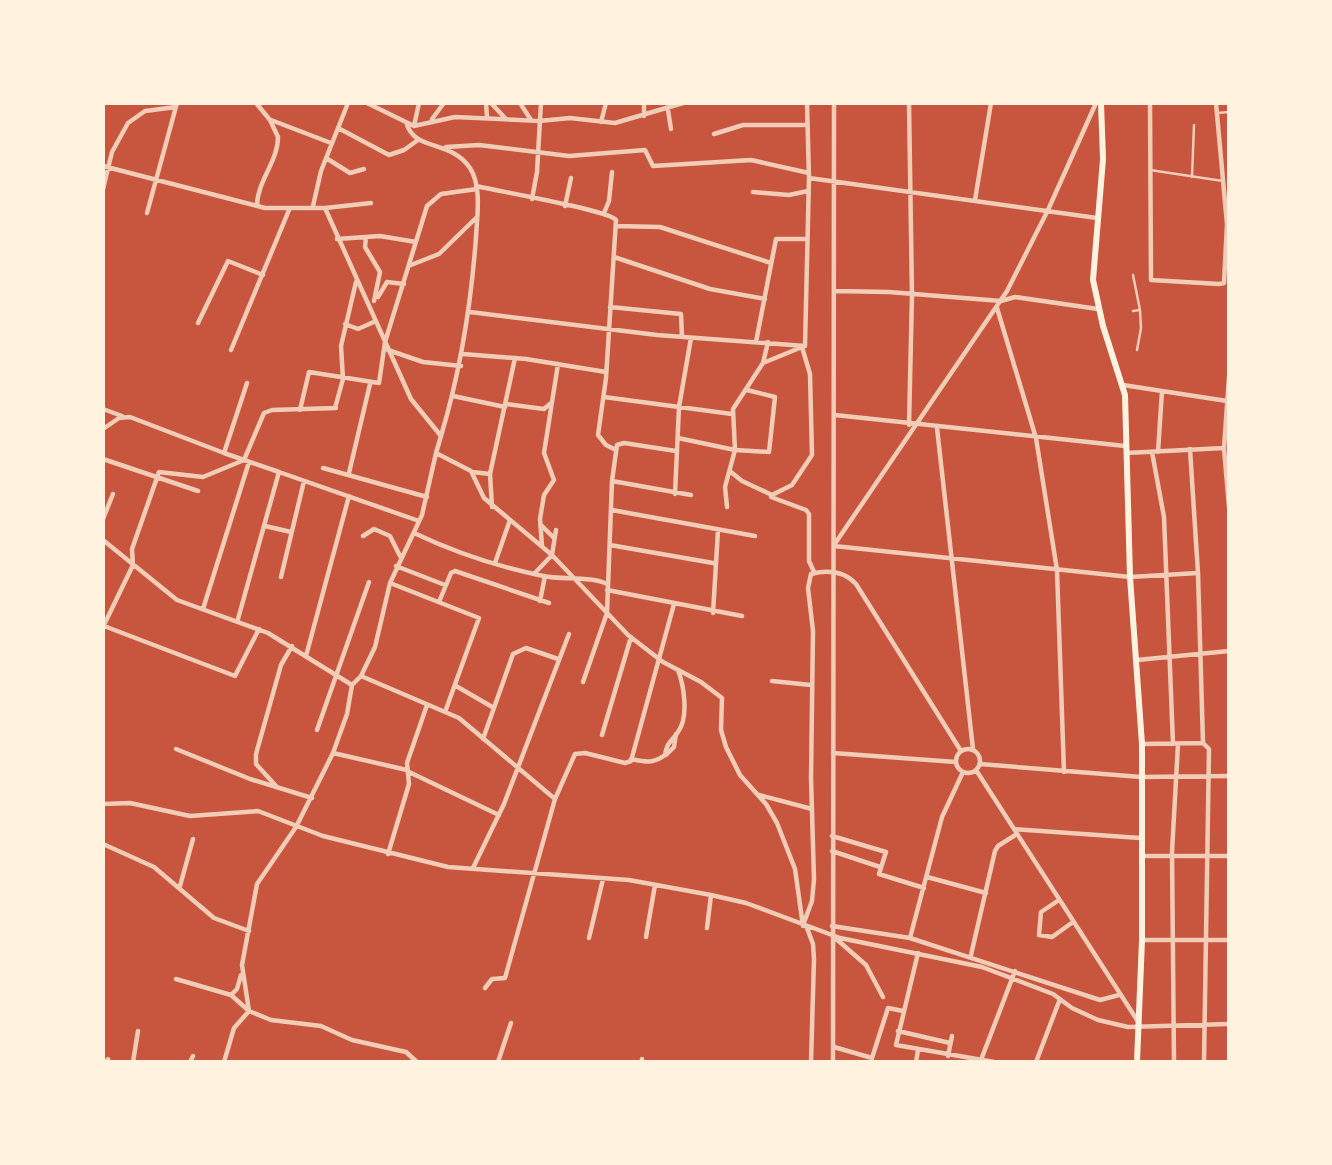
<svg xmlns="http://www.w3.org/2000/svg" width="1332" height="1165" viewBox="0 0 1332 1165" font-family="Rubik,sans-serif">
	<rect width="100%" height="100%" fill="#c8553d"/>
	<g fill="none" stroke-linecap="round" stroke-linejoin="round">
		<path stroke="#f1ccb7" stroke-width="2.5" d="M1217,113L1229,112
			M1150,170L1223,181
			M1192,177L1194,125
			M1133,311L1140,310L1133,275
			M1137,350L1141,328L1140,310"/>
		<path stroke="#f1ccb7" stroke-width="4.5" d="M256,103L270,120L278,137C278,162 257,181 257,206
			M367,103L414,126L455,117L539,121L570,118L615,123L683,103
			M486,103L487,117
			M491,103L505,118
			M520,103L531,120
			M644,103V116
			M909,103L912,295L909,425
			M1150,103L1151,280L1219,284L1224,283L1227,224L1216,103
			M668,110L671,129
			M432,119L444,103
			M271,120L331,143
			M601,122L606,103
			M407,125C416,151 451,140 470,168C482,187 477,216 476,237C471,306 461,369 441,436
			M414,126L419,103
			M338,128L389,155L404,150L418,140
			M714,134L743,125H806
			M446,147L479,145L569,156L645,150L653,166L751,160L809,173
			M326,158L350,173L364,169
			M103,166L265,208H325L411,399L441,436L436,453L471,471L484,498L552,555L628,635L663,662L701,682L722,698L721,730L726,747L740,775L766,804L777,823L795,869L803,926
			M809,178L1097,218
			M476,186C497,191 608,210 616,220L606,378L598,435L606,445L616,450
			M103,189L112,152L128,123L145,111L176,107
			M753,192L789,195L808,191
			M532,199L537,172L541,103
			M975,200L991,103
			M313,206L321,171L348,103
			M565,206L571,178
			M325,208L371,203
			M147,213L177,103
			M604,213L609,201L612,172
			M617,226L660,227L771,263
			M366,237L365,247L380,272L374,301
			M337,239L380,236L416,242
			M614,257L710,289L765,299
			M411,265L439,254L476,218
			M834,291L889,292L1001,301L1015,297L1098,309
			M378,297L387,282L404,284
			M610,307L681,314L682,337
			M997,308L1036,438L1057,570L1064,772
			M470,312L657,335L805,346L809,178L807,103
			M198,323L228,261L263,275
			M345,324L358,329L376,321
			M756,342L776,239H806
			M231,350L289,210
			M388,350L423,362L461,366
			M463,354L526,359L606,372
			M1229,377L1224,448L1229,507
			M247,383L224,453L279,472
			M1123,385L1227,401
			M453,396L505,407
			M604,397L732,414
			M506,404L544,409L551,403
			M335,408L343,379L341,346L356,282
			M103,409L122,416
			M300,410L309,372L379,383L385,342L427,206L441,194L477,189
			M835,415L1125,446
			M937,428L973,749
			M103,429L119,418L130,417L224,453
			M678,438L735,450L769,452L775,397L747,390
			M1190,449L1198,573L1203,743L1209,749L1204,1062
			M1152,452L1164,517L1173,744
			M1158,452L1162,391
			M1126,453L1224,448
			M103,459L198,491
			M323,468L427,497
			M472,472L490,474
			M731,472L742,481L772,495L792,485L812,455L810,374L802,347L763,363
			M349,473L370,384
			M612,481L691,495
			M675,494L679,407L691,338
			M771,497L806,510L809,514V561L814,572
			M492,507L490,474L515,358
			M727,507L725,487L735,450L733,409L763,363L768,342
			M612,510L755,536
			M103,519L113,494
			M541,525L554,538
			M265,526L291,532
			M414,533C454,552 499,567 543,576C562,580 592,576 607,584
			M363,536L374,529L390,536L400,556
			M103,540L177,600L268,633L352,685
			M610,545L713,563
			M834,545L1007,291L1048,210L1096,103
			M542,546L540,519L544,495L554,480L544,453L558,364
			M834,546L1130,577L1198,573
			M495,563L510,520
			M396,566L445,585
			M534,574L552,555L556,530
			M281,577L304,481
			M390,583L479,618L445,712
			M607,590L742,616
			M540,601L545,576
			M439,602L451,573L455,571L549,603
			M203,609L249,462
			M713,613L718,530
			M238,619L279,472L419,521
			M104,626L235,676L259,629
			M103,627L133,565L132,549L159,472L203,477L244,460L264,413L272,410L336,408
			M306,656L349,496
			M1137,660L1229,651
			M361,676L459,718L555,799L505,978L492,979L485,988
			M772,681L811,685
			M583,682L607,613L612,481L617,445L624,443L676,451
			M456,686L494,708
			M317,730L369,582
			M602,735L631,637
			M483,739L513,654L526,648L558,659
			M1142,744L1203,743
			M956 761a12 12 0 1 1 24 0a12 12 0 1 1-24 0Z
			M176,749L250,779L312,798
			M333,753L407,770
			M833,753L956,762
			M666,755L674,747L676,734
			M631,759C645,762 653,764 665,755C667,742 671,742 678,732C689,717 684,686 678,670
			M980,764L1141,777L1229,776
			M976,770L1139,1023
			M409,772L499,815
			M276,786L256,764V754L281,665L292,646
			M759,795L812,809
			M555,799L575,754L585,753L625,763L631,761L674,604
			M103,804L130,803L190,816L258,811L323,836L448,867L629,880L711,895L746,903L840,938L982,967L1053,994L1072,1008L1098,1020L1128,1027L1229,1024
			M1014,829L1140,838
			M832,836L886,852L879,874L924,888
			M103,844L154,867L214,918L249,931
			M832,851L880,867
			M388,854L409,784L407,763L427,705
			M1142,856H1229
			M473,868L504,804L569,634
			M927,877L986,893
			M180,886L193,839
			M1059,900L1041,912L1039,935L1052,937L1073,922
			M803,925L812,901L814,879L811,778L813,631L808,588L811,574C827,570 844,571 856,584L961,751
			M832,926L910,938L1100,1000L1119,995
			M707,928L711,895
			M807,928L813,944L814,959L811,1062
			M646,937L655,885
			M834,937L866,965L883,997
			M589,938L603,879
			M910,938L942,817L963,772
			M1142,940H1229
			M918,953L896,1045L994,1062
			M971,955L995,851L998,846L1017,834
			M176,979L231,995L249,1011L271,1020L321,1026L352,1040L406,1052L417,1062
			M231,995L237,989L241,975
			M898,1031L950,1043
			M834,1047L872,1058L888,1008L903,1011
			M948,1056L952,1036
			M981,1060L1015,971
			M106,1062L108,1059
			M133,1062L138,1031
			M190,1062L193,1056
			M224,1062L234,1028L249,1011L242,965L257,884L296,827L333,753L347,714L352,685L361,676L375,647L390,583L422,515L436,453
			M498,1062L511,1023
			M642,1062V1059
			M833,1062L834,103
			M916,1062L918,1050
			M1036,1062L1060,999
			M1174,1062L1172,852L1178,744"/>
		<path stroke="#fff3e0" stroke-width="6" d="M1101,103L1103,159L1093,280L1103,326L1125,395L1130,577L1142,744V940L1137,1062"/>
	</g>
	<rect width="1332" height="1165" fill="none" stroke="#fff3e0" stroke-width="210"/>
</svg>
